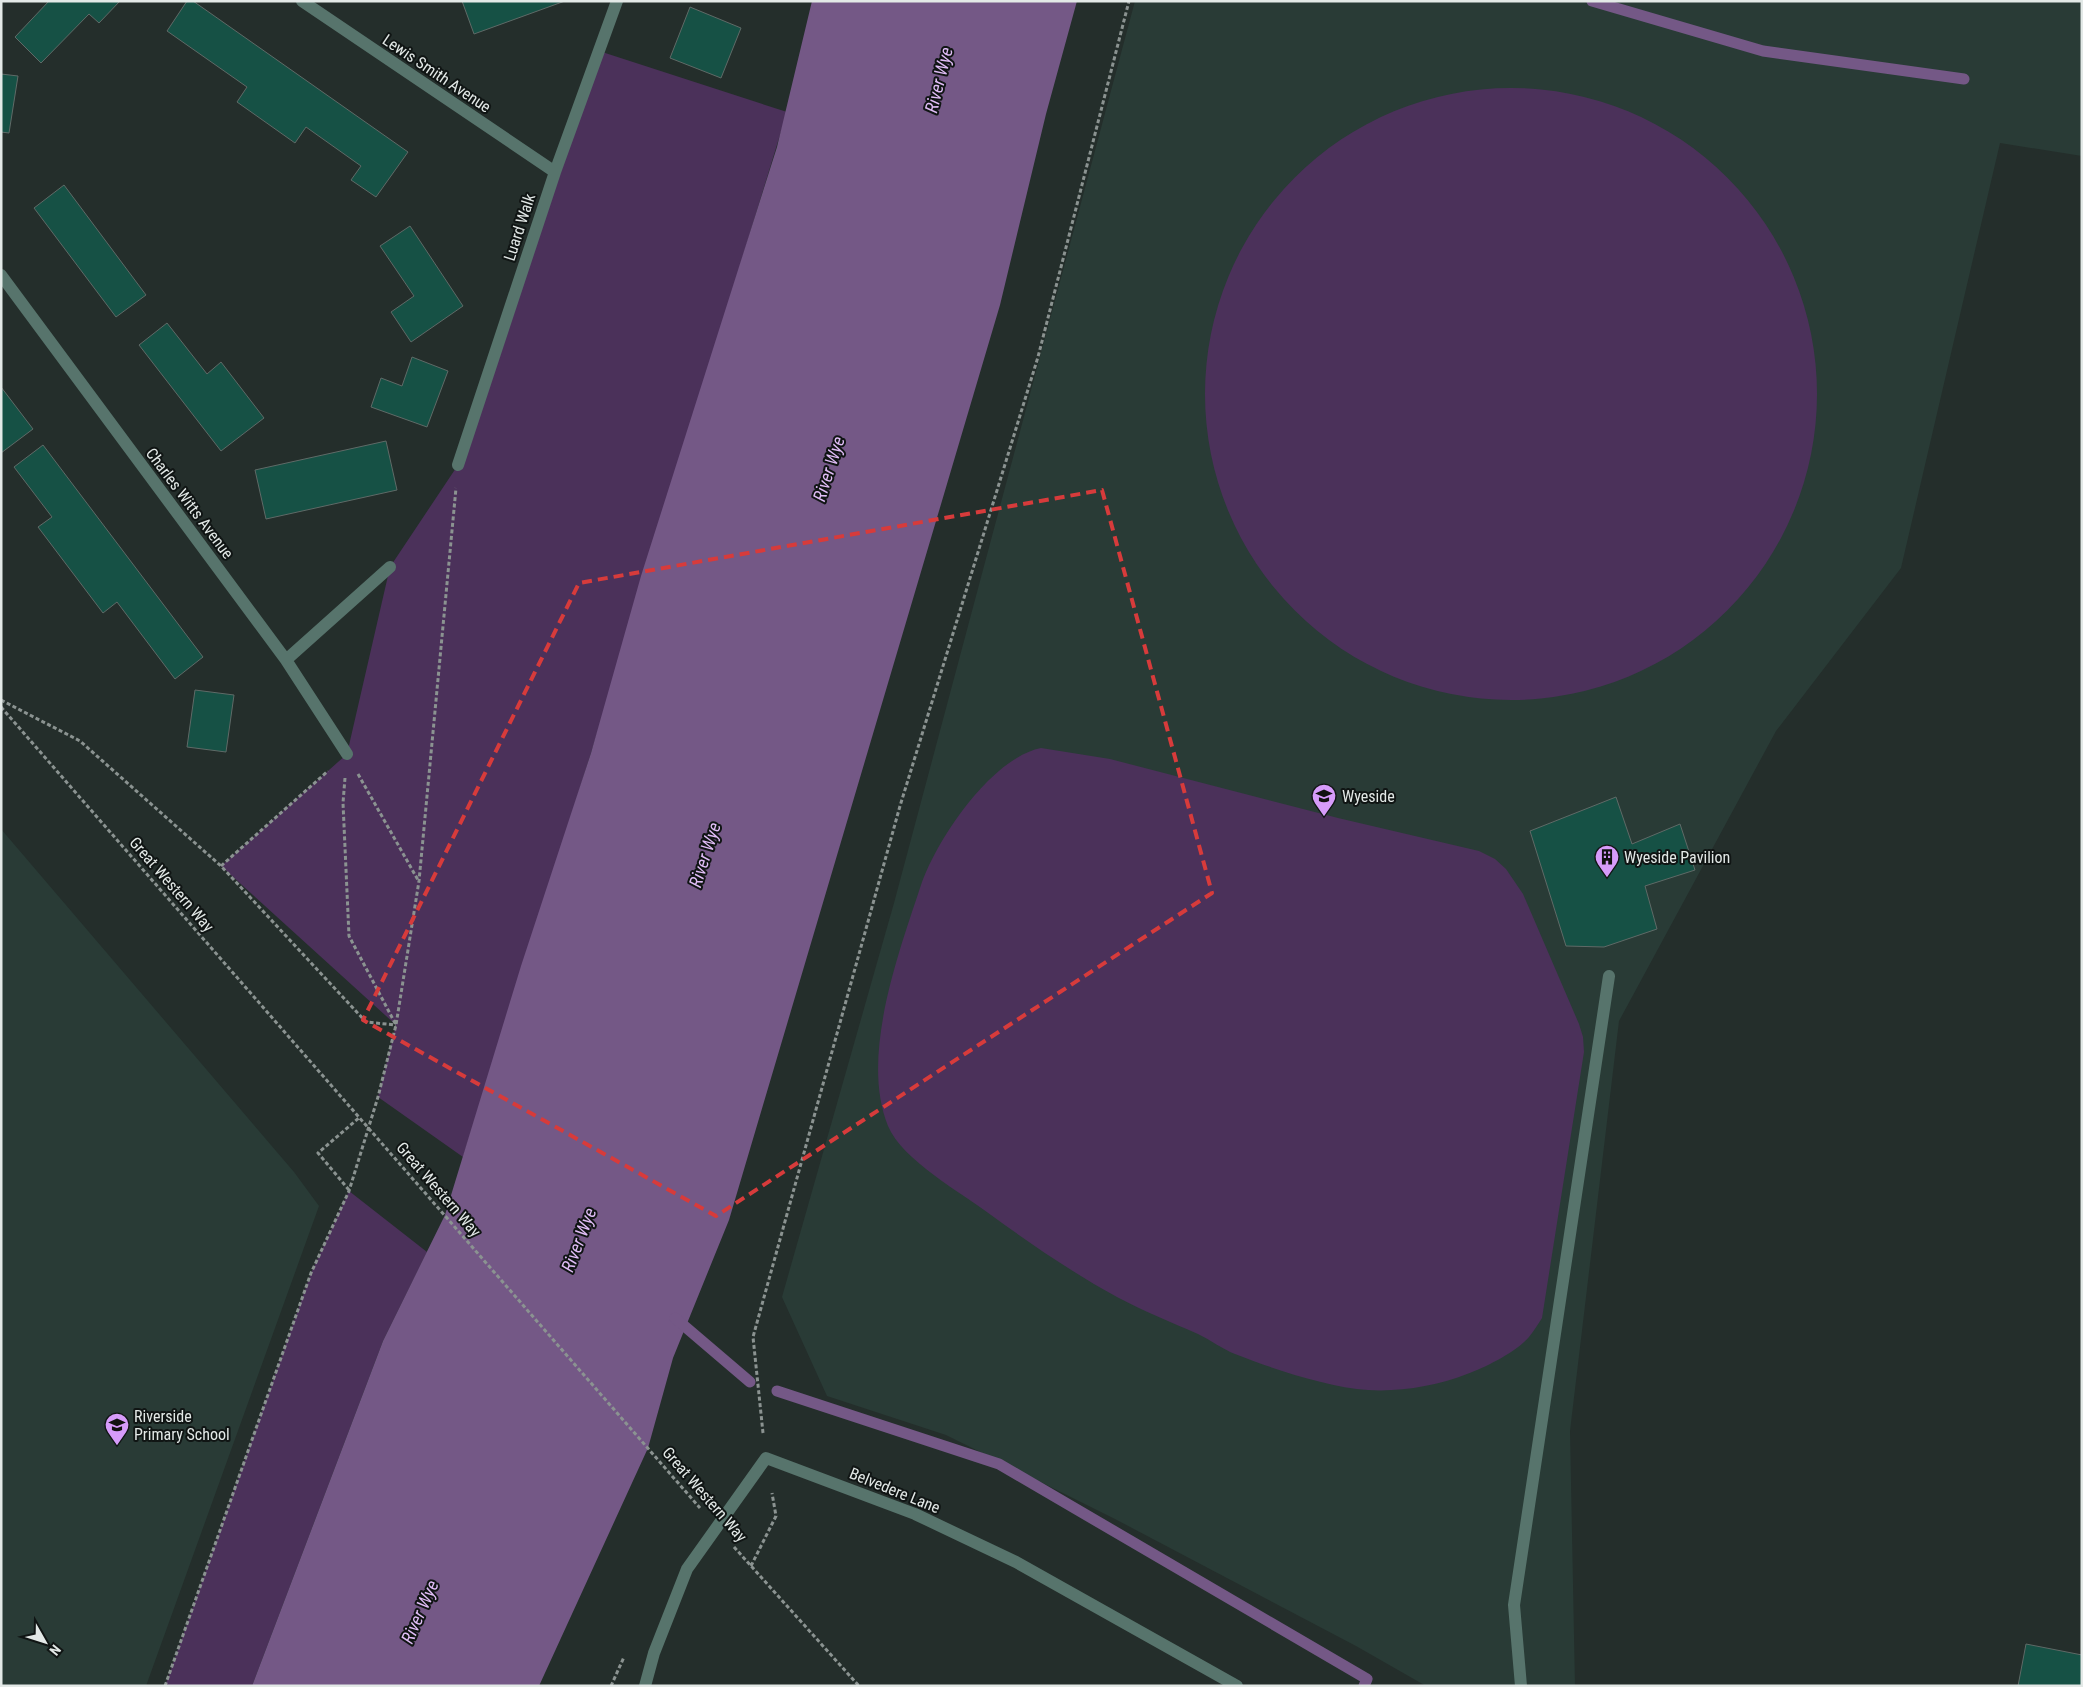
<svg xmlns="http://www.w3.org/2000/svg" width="2083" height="1687" viewBox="0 0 2083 1687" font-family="'Roboto Condensed',sans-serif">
	<rect width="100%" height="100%" fill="#242e2b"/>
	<path fill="#293b36" d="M1135,1H2082V156L2000,143L1901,568L1776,731L1619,1021L1570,1431L1575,1686H1426L1356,1646L1115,1519L946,1435L827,1396L782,1297L894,903Z
		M1,829L294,1172L319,1206L146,1686H1Z"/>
	<path fill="#4b315a" d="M599,51L787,112L591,753L463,1157L378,1097L396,1025L221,866L347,754L390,567L458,465Z
		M1205 394a306 306 0 1 1 612 0a306 306 0 1 1-612 0Z
		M1041,748L1110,759L1338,818L1479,851L1495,859L1506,869L1523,894L1579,1024L1583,1037L1584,1052L1542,1318C1538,1324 1534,1331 1529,1337C1516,1352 1486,1367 1467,1374C1437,1386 1400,1392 1368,1390C1327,1387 1273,1369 1235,1354C1222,1349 1211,1340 1198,1334C1171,1322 1143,1311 1117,1297C1073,1273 1031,1244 991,1215C962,1193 902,1160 888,1126C860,1057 898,955 920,888C935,841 991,758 1041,748Z
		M349,1191L427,1252L383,1341L252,1686H165L311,1273Z"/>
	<path fill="#745886" d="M812,1H1077L1046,114L1000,305L729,1220L673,1358L648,1448L539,1686H252L383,1341L445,1215L521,966L591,753L641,576L777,147Z"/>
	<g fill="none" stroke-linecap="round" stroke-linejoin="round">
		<path stroke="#745886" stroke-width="11" d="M1592,1L1763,51L1964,79
			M675,1318L750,1382
			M777,1391L999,1464L1367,1679L1364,1686"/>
	</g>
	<path fill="#165145" stroke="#5f6a67" d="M49,1H120L99,23L89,14L41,63L15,37Z
		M187,1H193L408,152L376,197L351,180L361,166L306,127L295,143L237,102L247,87L167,31Z
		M462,1H565L474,34Z
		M690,7L741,28L721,78L670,58Z
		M1,74L18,76L9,133L1,132Z
		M64,185L146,295L116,317L34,208Z
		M410,226L463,306L411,342L391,312L414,296L380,246Z
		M167,323L207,374L221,362L264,418L221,451L139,345Z
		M412,357L448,371L427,427L371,407L381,378L402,386Z
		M1,387L33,429L1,453Z
		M386,441L397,490L266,519L255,470Z
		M43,445L203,657L175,679L117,602L103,613L38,527L52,517L14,467Z
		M195,690L234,695L226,752L187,747Z
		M1616,797L1632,844L1680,824L1695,870L1645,886L1657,929L1604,947L1566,946L1530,831Z
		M2026,1644L2082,1655V1686H2018Z"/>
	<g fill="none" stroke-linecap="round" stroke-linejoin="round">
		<path stroke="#8b9391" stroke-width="3" stroke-dasharray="4 2.5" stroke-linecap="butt" d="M1,700L80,741L221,866L366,1022L396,1025
			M1,707L700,1508
			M358,774L418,880
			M345,778L343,803L349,936L396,1025
			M221,866L328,771
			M349,1190L318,1153L360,1117
			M763,1433L753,1337L900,806L1038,357L1129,1
			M734,1547L859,1686
			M751,1566L776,1516L772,1493
			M165,1686L311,1273L349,1191L378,1097L396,1025L419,881L456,488
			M611,1686L624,1657"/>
		<path stroke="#57746c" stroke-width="12" d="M302,1L555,172
			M1,275L286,660L347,754
			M458,465L555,172L617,1
			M286,660L390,567
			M645,1686L654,1653L687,1569L766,1458L915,1514L1016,1562L1237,1686
			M1521,1686L1514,1605L1609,976"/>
	</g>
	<path fill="none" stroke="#d73b3b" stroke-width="4" stroke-dasharray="10 6" stroke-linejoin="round" d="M1102,490L1212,893L716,1216L363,1020L579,583Z"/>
	<defs>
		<symbol id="school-pin" viewBox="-11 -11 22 30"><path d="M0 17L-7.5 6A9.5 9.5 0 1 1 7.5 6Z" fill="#d69bfa" stroke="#101514"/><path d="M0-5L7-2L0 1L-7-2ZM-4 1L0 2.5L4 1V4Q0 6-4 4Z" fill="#111"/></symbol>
		<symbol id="building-pin" viewBox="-11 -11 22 30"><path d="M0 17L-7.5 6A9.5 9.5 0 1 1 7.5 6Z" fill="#d69bfa" stroke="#101514"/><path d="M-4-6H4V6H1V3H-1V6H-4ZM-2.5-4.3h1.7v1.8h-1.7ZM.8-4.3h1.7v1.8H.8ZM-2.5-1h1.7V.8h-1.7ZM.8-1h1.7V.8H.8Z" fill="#111"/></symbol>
	</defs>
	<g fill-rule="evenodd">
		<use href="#school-pin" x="1310" y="782" width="28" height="38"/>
		<use href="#building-pin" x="1593" y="843" width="28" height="38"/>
		<use href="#school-pin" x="103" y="1411" width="28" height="38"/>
	</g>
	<g text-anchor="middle" stroke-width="4" stroke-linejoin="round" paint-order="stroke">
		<g font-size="16" fill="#e3e9e7" stroke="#101514">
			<text transform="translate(437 73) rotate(34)" y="6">Lewis Smith Avenue</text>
			<text transform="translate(519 227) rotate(-72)" y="6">Luard Walk</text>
			<text transform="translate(190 503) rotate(53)" y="6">Charles Witts Avenue</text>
			<text transform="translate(172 884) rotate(49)" y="6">Great Western Way</text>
			<text transform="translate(439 1189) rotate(49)" y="6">Great Western Way</text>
			<text transform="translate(895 1490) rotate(22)" y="6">Belvedere Lane</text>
			<text transform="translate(705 1494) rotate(49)" y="6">Great Western Way</text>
		</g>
		<g font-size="16" fill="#e3e9e7" stroke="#101514" text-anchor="start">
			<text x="1342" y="802">Wyeside</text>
			<text x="1624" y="863">Wyeside Pavilion</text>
			<text x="134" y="1422">Riverside<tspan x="134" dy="18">Primary School</tspan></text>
		</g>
		<g font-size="18" font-style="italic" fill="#e0bdf6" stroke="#101514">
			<text transform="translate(939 80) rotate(-76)" y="6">River Wye</text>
			<text transform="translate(829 469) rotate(-72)" y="6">River Wye</text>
			<text transform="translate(705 855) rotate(-72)" y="6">River Wye</text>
			<text transform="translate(579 1240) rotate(-69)" y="6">River Wye</text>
			<text transform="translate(420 1612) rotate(-66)" y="6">River Wye</text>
		</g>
	</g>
	<rect width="2083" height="1687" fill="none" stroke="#e3e9e7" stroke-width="5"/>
	<g transform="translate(45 1642) rotate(129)" stroke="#101514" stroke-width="4" paint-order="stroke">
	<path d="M0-4L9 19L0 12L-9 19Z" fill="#e3e9e7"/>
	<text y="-8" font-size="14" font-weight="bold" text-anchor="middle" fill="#e3e9e7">N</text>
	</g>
</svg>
